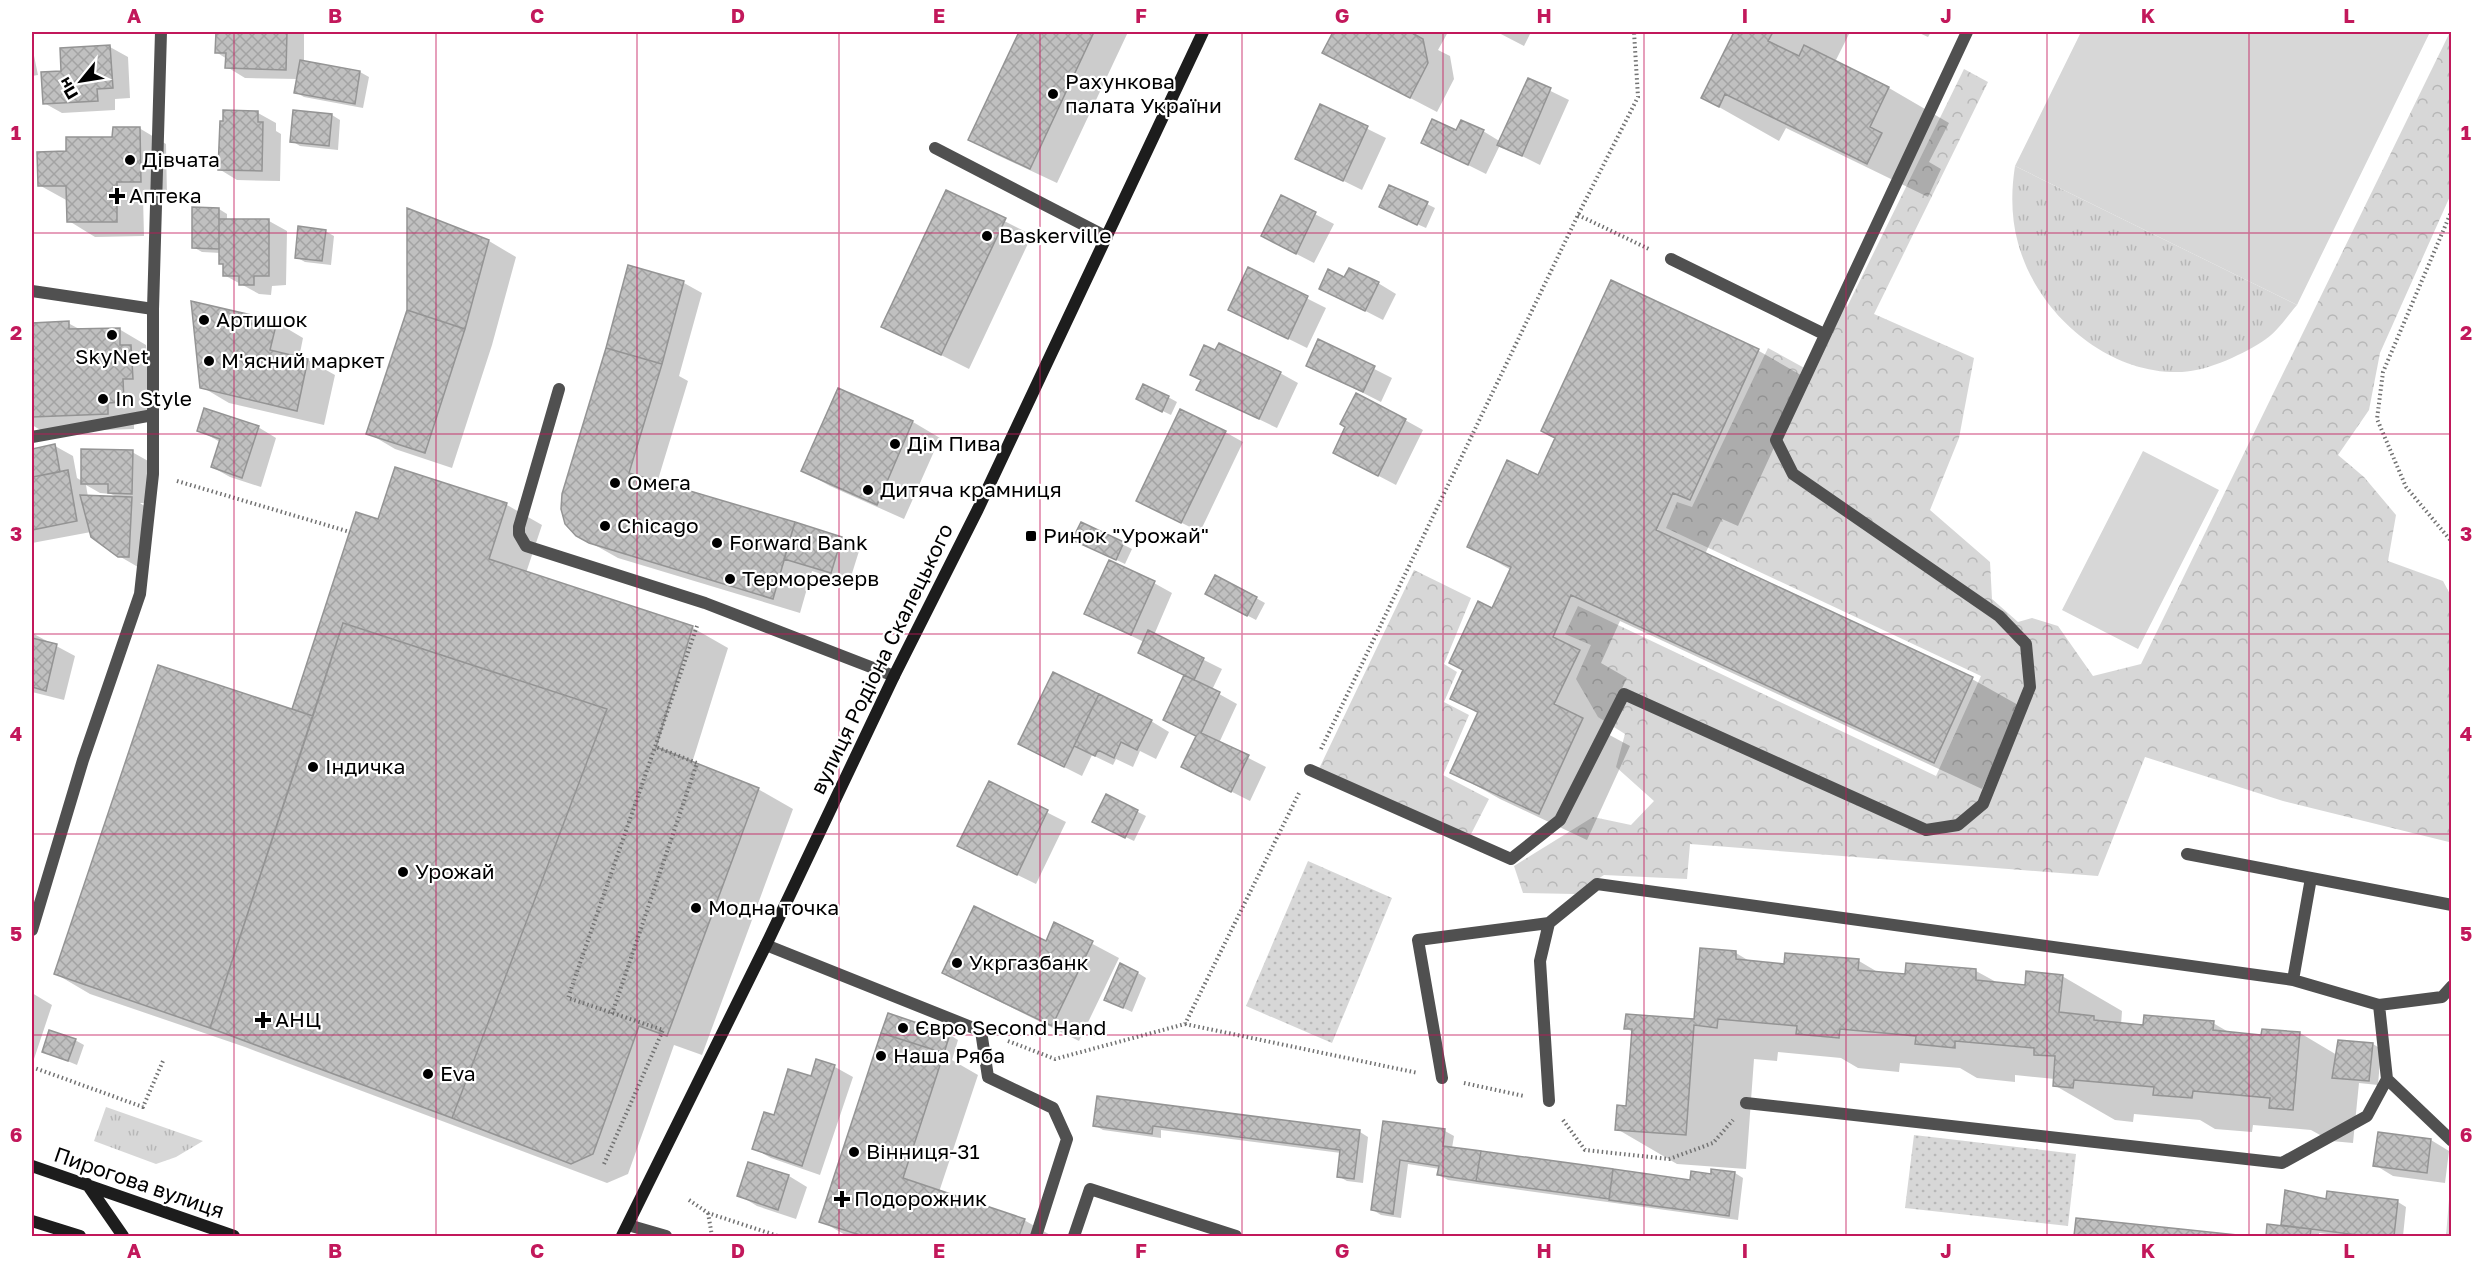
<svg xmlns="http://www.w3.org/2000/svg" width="2483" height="1268" viewBox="0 0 2483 1268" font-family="'Golos Text',sans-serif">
	<defs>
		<pattern id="grass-tufts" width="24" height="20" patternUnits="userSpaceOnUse" patternTransform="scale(1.5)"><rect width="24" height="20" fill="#d7d7d7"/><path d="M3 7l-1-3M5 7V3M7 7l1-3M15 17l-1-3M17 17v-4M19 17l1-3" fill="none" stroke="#b7b7b7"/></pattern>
		<pattern id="forest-crowns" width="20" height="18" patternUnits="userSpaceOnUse" patternTransform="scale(1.5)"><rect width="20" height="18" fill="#d7d7d7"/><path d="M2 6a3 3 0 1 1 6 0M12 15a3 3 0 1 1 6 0" fill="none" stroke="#b7b7b7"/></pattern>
		<pattern id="park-dots" width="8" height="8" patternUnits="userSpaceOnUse" patternTransform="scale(1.5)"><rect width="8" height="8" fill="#d7d7d7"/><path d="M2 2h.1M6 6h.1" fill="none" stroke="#b7b7b7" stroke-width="1.8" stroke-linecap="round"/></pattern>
		<pattern id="building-cross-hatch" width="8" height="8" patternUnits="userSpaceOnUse" patternTransform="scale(1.5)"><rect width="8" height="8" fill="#c0c0c0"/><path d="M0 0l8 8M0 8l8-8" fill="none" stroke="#a3a3a3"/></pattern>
	</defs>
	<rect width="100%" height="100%" fill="#fff"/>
	<path fill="url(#grass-tufts)" d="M2015,166L2297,305C2288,315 2278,331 2266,339C2246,353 2208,371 2182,372C2108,375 2037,314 2018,243C2011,218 2011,191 2015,166Z
		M106,1107L203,1141L176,1157L156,1164L94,1141Z"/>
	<path fill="url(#forest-crowns)" d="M2450,32L2451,194L2380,353L2369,410L2338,455L2364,477L2396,515L2388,561L2443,581L2451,596L2452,840L2449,842L2283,801L2145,757L2098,876L1690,844L1687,879L1604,875L1575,894L1523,893L1514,866L1593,817L1631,825L1654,801L1616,767L1625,734L1598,717L1576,679L1591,645L1565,634L1578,606L1936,776L1981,676L1666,528L1677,502L1692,507L1768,348L1808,370L1839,304L1847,307L1964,69L1988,82L1874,314L1974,358L1959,438L1930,510L1990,562L1992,599L2018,622L2032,618L2058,626L2093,676L2141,664Z
		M1414,570L1471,598L1444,664L1457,672L1444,702L1469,715L1443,775L1489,799L1468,840L1317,773Z"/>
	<path fill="url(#park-dots)" d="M1308,861L1392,898L1332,1043L1246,1006Z
		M1914,1135L2076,1154L2068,1226L1905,1208Z
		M2451,1175V1236H2446Z"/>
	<path fill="#d7d7d7" d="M2081,32H2430L2297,305L2015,166Z
		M2143,451L2219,490L2138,649L2062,610Z"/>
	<path fill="#0003" fill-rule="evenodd" d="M217,32H304V62L360,72L369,77L363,108L304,97L295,92L298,79L245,78L227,67V59L216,52Z
		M1020,32H1128L1057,183L997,155L970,140Z
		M1334,32H1448L1438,50L1450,56L1454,79L1437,112L1324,53Z
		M1497,32H1531L1524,46Z
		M1735,32H1850L1835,62L1889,88L1949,123L1929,162L1941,169L1928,197L1786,128L1779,141L1703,98Z
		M1917,32H1931L1928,37Z
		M32,46L38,75L32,76Z
		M110,47L128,57L130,98L115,99V110L62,113L44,103L62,72Z
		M1528,80L1569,100L1540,165L1500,145L1486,174L1422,142L1483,131L1501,142Z
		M1321,106L1386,138L1362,190L1297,158Z
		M258,113L276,123V131L281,134L280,181L237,180L219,169Z
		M332,115L340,120L338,150L300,146L292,141Z
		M139,128L166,144L167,196L143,197L144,236L95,237L69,221L68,201L39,185L68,153Z
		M947,192L1032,235L969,369L883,326Z
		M1282,197L1334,224L1314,263L1281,246Z
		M1427,204L1435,208L1426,228L1390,212Z
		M219,209L227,214V220L269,221L287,231L286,285L272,286L271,295L259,294L224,275L225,266L221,263V253L202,252L193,247Z
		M325,231L334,236L331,265L305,262L296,257Z
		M489,241L516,257L492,345L452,468L395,449L368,433Z
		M630,267L684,283L702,293L679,376L688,381L657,483L842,538L860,548L849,583L812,571L800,613L618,558L577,535L607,349Z
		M1249,269L1326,308L1307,348L1230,310Z
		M1611,282L1759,351L1806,378L1738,526L1722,519L1705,554L1972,679L2020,706L1982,789L1620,621L1601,663L1627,678L1602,731L1630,746L1587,840L1500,799L1452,772L1479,714L1452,698L1511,570L1469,546L1538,477L1557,438Z
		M1378,283L1396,294L1383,320L1321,288Z
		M276,322L303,338L299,358L308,360L335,375L324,425L229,403L202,387Z
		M68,323L81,330L119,329L146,345L147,356L158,362L159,393L149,394L150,417L134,418V429L44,432L32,425V324Z
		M1319,341L1392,378L1381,402L1308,365Z
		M1280,373L1298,383L1277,428L1198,390L1202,380Z
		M839,390L913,422L940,438L904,519L830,486L803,471Z
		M1168,397L1177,402L1171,415L1146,403Z
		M1405,420L1423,430L1396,485L1335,453L1347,427Z
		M258,427L276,438L261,487L230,477L212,467L220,442L199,430Z
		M1225,432L1243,442L1200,532L1138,501Z
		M55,446L73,456L77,478L82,481L132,452L150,462V503H140L149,509L138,567L119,556L91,532L32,543V450ZM86,485L100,493L111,494L119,498L88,497Z
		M396,469L507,505L542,525L526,573L693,628L728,648L692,763L758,789L793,809L702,1055L674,1045L628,1174L607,1183L245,1047L90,994L56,974L293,711L357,514L379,521Z
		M1082,524L1132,549L1125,564L1083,544Z
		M1154,583L1172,593L1154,635L1222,669L1212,690L1237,704L1219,743L1266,767L1250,801L1183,767L1197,736L1165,719L1185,676L1140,652L1144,642L1086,614Z
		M1256,598L1265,603L1256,620L1216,599Z
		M32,633L75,656L64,700L32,692Z
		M1151,721L1169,732L1156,759L1140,751L1133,767L1116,759L1113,765L1092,755L1082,776L1038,754Z
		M989,783L1066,822L1036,884L959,846Z
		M1106,796L1146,816L1134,841L1103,826Z
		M1055,924L1119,958L1079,1041L970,987L944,972L1046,943Z
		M1736,953L1751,962L1785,965L1859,961L1881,974L1907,976L1976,971L1998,983L2026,986L2062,976L2122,1011L2121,1025L2144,1027L2213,1023L2232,1034L2262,1036L2300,1033L2337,1055L2373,1044L2381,1049L2378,1085L2359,1083L2353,1143L2331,1141L2311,1130L2253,1125L2252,1132L2215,1129L2200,1120L2134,1114L2133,1122L2115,1120L2054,1085L2055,1079L2015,1075V1082L1977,1078L1960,1068L1900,1063L1899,1072L1858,1068L1841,1058L1778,1052L1777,1061L1754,1059L1746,1169L1677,1164L1617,1129L1628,1108L1634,1033L1626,1028L1696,1021Z
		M1138,973L1146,978L1132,1012L1106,1000Z
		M32,993L52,1005L32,1065Z
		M950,1035L958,1040L952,1060L978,1075L939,1192L1024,1220L1052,1236H847L821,1221Z
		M75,1040L84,1045L77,1065L43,1051Z
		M817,1061L835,1067L853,1077L820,1175L771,1158L753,1148L775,1117L812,1078Z
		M1098,1098L1360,1132L1368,1137L1363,1183L1347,1181L1338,1176L1341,1153L1161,1130V1138L1103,1130L1094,1125Z
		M1385,1122L1445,1131L1454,1136L1452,1148L1691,1182L1712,1175L1735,1173L1743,1178L1738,1220L1448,1180L1439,1175L1440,1169L1408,1164L1401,1218L1381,1215L1373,1210Z
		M2379,1134L2431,1140L2449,1151L2445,1183L2393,1176L2375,1165Z
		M749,1164L789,1176L807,1187L796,1219L757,1206L739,1195Z
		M2287,1192L2327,1200L2398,1202L2406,1207L2403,1236H2343L2319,1233V1236H2268L2269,1226L2282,1227Z
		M2077,1220L2233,1236H2076Z"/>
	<path fill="url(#building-cross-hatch)" stroke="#949494" stroke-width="1.5" d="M216,32H287L286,70L225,68L226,53H215Z
		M1019,32H1094L1030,169L968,140Z
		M1333,32H1413L1412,33L1423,39L1428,63L1410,98L1322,53Z
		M1734,32H1773L1768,41L1799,56L1804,45L1889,87L1870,127L1882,133L1867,164L1725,94L1719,107L1701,98Z
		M110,45L113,88L97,89L98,101L43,104L41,72L61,71L60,48Z
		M300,60L360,71L355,104L294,93Z
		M1528,78L1551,88L1522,156L1497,145Z
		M1320,104L1368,126L1343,181L1295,159Z
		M223,110L258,111V122H263L262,171L218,170L220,121H223Z
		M293,110L332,114L329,146L290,142Z
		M1432,119L1456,130L1461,120L1484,130L1468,165L1421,143Z
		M113,127H140L141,182H117V222H67L66,186H38L37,152L66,151V137H112Z
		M1389,185L1428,202L1417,225L1379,207Z
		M946,190L1006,218L941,355L881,327Z
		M1281,195L1316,212L1296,254L1261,236Z
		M192,207L219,208V249L192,248Z
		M407,208L489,240L465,329L407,310Z
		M219,219H269V276H254V285H239V276H223V264H219Z
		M298,226L326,230L322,261L295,258Z
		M628,265L684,281L662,364L606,348Z
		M1248,267L1308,296L1288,339L1228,310Z
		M1349,268L1379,282L1365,311L1319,289L1328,269L1344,277Z
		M1611,280L1759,349L1690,500L1673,493L1656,530L1973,677L1934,763L1571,595L1553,637L1580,650L1554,704L1583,718L1539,814L1450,773L1478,712L1450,699L1463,670L1449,663L1478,601L1492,608L1511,567L1467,547L1507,460L1538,475L1555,438L1541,431Z
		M191,301L277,321L270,350L308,359L297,411L200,388Z
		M407,310L465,329L425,453L366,434Z
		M69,321V329L120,328V345H131L133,379H123L124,402L108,403V414L32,417V323Z
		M1318,339L1375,366L1363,392L1306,366Z
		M1219,343L1281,372L1259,419L1196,390L1201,380L1190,375L1204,345L1215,350Z
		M606,348L662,364L629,473L795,522L773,599L589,543L576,536L565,524L561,509L562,494Z
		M1143,384L1169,396L1162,412L1136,399Z
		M838,388L913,421L877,505L801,471Z
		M1356,393L1406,419L1378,476L1333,453L1345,427L1340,424Z
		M204,408L259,426L242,478L211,467L220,439L197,431Z
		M1180,409L1226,431L1181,523L1136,501Z
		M55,444L60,472L32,477V449Z
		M81,449L133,450L132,494L108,493V484H81Z
		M395,467L507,503L489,559L693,626L656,747L759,788L667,1036L639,1026L593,1154L571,1164L452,1118L607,709L343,623L313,716L292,709L356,512L378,519Z
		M68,470L77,521L32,530V477Z
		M80,495L132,497L129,557H118L91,537Z
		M795,522L842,537L831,573L784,559Z
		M1081,522L1124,542L1116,560L1072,540Z
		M1109,560L1155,581L1131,635L1084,614Z
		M1215,575L1257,597L1247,616L1205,594Z
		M343,623L607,709L452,1118L210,1028Z
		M1148,630L1204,658L1194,680L1138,653Z
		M32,638L57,644L46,691L32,687Z
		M158,665L313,716L210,1028L54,974Z
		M1053,672L1099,694L1064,767L1018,744Z
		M1184,675L1220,692L1201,733L1249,755L1231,792L1181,767L1196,736L1163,720Z
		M1099,694L1152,720L1137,750L1121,742L1114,758L1098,750L1095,756L1074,746Z
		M989,781L1048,810L1017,875L957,846Z
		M1106,794L1138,810L1125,838L1092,822Z
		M974,906L1046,941L1054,922L1093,941L1052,1026L942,973Z
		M1700,948L1736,951V959L1784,964L1785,953L1859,959L1858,970L1905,974L1906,963L1976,969V980L2025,985L2026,971L2063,975L2059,1012L2094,1016V1020L2143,1025L2144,1015L2214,1021L2213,1030L2261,1035L2262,1029L2300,1032L2293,1110L2269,1108L2270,1098L2193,1091L2192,1098L2153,1095L2154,1087L2074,1080L2073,1088L2053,1086L2055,1056L2034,1055V1048L1955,1041V1048L1915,1044L1916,1036L1840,1029L1839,1038L1796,1034L1797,1026L1718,1019L1717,1028L1694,1025L1686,1135L1615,1130L1617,1105L1626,1106L1632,1029H1624L1626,1014L1694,1019Z
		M1120,963L1138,972L1123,1008L1104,1000Z
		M888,1013L950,1034L944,1053L881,1033Z
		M49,1030L76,1039L68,1061L42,1052Z
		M881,1033L944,1053L903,1178L1025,1219L1019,1236H863L819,1222Z
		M2338,1040L2373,1043L2369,1081L2332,1078Z
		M816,1059L835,1065L802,1166L752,1149L764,1112L774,1115L788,1069L811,1076Z
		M1097,1096L1360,1130L1354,1179L1337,1177L1340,1150L1153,1126L1152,1134L1093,1126Z
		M1383,1121L1445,1129L1443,1146L1481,1151L1476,1181L1437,1175L1439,1166L1400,1160L1393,1214L1371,1210Z
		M2378,1132L2431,1139L2427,1173L2373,1166Z
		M1481,1151L1613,1169L1609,1199L1476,1181Z
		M748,1162L789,1175L778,1210L737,1196Z
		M1613,1169L1690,1180L1691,1171L1711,1174V1169L1735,1172L1729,1216L1609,1200Z
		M2285,1190L2326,1199L2327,1191L2398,1200L2394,1236H2365L2281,1225Z
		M2076,1218L2247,1236H2074Z
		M2267,1224L2311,1229L2310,1236H2266Z"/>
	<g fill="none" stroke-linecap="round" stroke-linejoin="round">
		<path stroke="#727272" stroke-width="4" stroke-dasharray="1.5 3" stroke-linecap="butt" d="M2452,210L2383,372L2377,419L2406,487L2452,542
			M1578,215L1651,250
			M177,481L350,532
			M1321,749L1578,215L1638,97L1634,32
			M612,1014L697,763L656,747
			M1185,1024L1418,1073
			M1008,1041L1055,1059L1185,1024L1300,791
			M32,1067L143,1107L163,1061
			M1464,1083L1524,1096
			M1563,1120L1585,1150L1669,1159L1713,1143L1733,1120
			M604,1164L663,1030L568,998L697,626
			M689,1200L708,1213L778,1236
			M708,1213L712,1236"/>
		<path stroke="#505050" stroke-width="12" d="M935,148L1107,237
			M1671,259L1824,334
			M32,291L153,309
			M559,389L519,527V534L526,546L705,603L894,676
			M32,437L153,415
			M1310,770L1511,859L1560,820L1624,694L1926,830L1958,825L1983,804L2030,687L2026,644L1999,616L1793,474L1776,440L1967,32
			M2187,854L2452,905
			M766,945L981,1031L988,1077L1053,1108L1067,1139L1036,1236
			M2293,980L2311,878
			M2379,1005L2442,997L2452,986
			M1442,1078L1418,940L1549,923
			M1549,1101L1540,961L1549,923L1597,884L2293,980L2379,1005L2387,1079L2452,1141
			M1746,1103L2282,1163L2367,1116L2387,1079
			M1074,1236L1090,1189L1236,1236"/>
		<path stroke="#505050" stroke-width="12" d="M32,930L83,760L140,594L153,474V309L161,32
			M628,1225L666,1236"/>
		<path stroke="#1d1d1d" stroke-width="12" d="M32,1166L234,1236
			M87,1184L123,1236
			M32,1221L80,1236
			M622,1236L766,945L894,676L978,509L1203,32"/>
	</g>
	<path fill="none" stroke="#c2185b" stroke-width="1.5" stroke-opacity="0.55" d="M234,32V1236M436,32V1236M637,32V1236M839,32V1236M1040,32V1236M1242,32V1236M1443,32V1236M1644,32V1236M1846,32V1236M2047,32V1236M2249,32V1236M32,233H2452M32,434H2452M32,634H2452M32,834H2452M32,1035H2452"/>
	<g fill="#000" stroke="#fff" stroke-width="2">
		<circle cx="1053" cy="94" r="6"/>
		<circle cx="130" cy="160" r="6"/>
		<path d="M114 187h6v6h6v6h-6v6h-6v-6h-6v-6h6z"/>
		<circle cx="987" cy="236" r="6"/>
		<circle cx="204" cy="320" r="6"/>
		<circle cx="112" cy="335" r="6"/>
		<circle cx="209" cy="361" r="6"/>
		<circle cx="103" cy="399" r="6"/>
		<circle cx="895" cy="444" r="6"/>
		<circle cx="615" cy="483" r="6"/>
		<circle cx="868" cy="490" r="6"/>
		<circle cx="605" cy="526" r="6"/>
		<rect x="1025" y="530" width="12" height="12" rx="3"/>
		<circle cx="717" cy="543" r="6"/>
		<circle cx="730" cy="579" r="6"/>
		<circle cx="313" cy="767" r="6"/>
		<circle cx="403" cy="872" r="6"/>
		<circle cx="696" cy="908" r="6"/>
		<circle cx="957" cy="963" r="6"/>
		<path d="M260 1011h6v6h6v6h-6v6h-6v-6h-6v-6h6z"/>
		<circle cx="903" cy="1028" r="6"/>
		<circle cx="881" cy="1056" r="6"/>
		<circle cx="428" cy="1074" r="6"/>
		<circle cx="854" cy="1152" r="6"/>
		<path d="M839 1190h6v6h6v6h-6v6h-6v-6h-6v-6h6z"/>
	</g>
	<g text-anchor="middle" stroke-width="4.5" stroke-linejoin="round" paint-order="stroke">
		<g font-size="21" fill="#000" stroke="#fff" text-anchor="start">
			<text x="1065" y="89">Рахункова<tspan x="1065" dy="24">палата України</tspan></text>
			<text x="142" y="167">Дівчата</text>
			<text x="129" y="203">Аптека</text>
			<text x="999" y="243">Baskerville</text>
			<text x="216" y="327">Артишок</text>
			<text x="112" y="364" text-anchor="middle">SkyNet</text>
			<text x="221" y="368">М'ясний маркет</text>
			<text x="115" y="406">In Style</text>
			<text x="907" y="451">Дім Пива</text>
			<text x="627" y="490">Омега</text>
			<text x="880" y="497">Дитяча крамниця</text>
			<text x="617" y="533">Chicago</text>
			<text x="1043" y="543">Ринок "Урожай"</text>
			<text x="729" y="550">Forward Bank</text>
			<text x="742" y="586">Терморезерв</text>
			<text x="325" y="774">Індичка</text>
			<text x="415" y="879">Урожай</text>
			<text x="708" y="915">Модна точка</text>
			<text x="969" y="970">Укргазбанк</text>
			<text x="275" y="1027">АНЦ</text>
			<text x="915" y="1035">Євро Second Hand</text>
			<text x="893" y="1063">Наша Ряба</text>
			<text x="440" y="1081">Eva</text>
			<text x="866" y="1159">Вінниця-31</text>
			<text x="854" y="1206">Подорожник</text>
		</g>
		<g font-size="21" fill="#000" stroke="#fff">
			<text transform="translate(882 659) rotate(-64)" y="7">вулиця Родіона Скалецького</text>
			<text transform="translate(139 1183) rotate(19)" y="7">Пирогова вулиця</text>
		</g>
	</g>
	<rect width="2483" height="1268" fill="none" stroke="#ffffff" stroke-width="66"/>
	<g transform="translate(81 81) rotate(240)" stroke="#ffffff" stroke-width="4.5" paint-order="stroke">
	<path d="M0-4.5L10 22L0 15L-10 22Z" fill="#000000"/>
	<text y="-9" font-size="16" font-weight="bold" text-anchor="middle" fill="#000000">Пн</text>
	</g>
	<rect x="33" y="33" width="2417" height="1202" fill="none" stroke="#c2185b" stroke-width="2"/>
	<g font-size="20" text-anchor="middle" font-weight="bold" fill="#c2185b">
		<text x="134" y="23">A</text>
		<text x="335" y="23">B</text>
		<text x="537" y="23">C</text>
		<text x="738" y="23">D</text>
		<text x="939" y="23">E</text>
		<text x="1141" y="23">F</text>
		<text x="1342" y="23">G</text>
		<text x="1544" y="23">H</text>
		<text x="1745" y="23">I</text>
		<text x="1946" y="23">J</text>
		<text x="2148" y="23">K</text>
		<text x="2349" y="23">L</text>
		<text x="16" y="140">1</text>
		<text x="2466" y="140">1</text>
		<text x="16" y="340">2</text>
		<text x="2466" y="340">2</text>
		<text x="16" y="541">3</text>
		<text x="2466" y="541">3</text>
		<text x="16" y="741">4</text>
		<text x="2466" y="741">4</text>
		<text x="16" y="941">5</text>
		<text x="2466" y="941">5</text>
		<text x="16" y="1142">6</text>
		<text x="2466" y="1142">6</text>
		<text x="134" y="1258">A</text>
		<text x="335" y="1258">B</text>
		<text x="537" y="1258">C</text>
		<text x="738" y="1258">D</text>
		<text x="939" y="1258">E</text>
		<text x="1141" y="1258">F</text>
		<text x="1342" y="1258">G</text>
		<text x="1544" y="1258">H</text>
		<text x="1745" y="1258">I</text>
		<text x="1946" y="1258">J</text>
		<text x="2148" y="1258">K</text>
		<text x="2349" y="1258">L</text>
	</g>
</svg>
